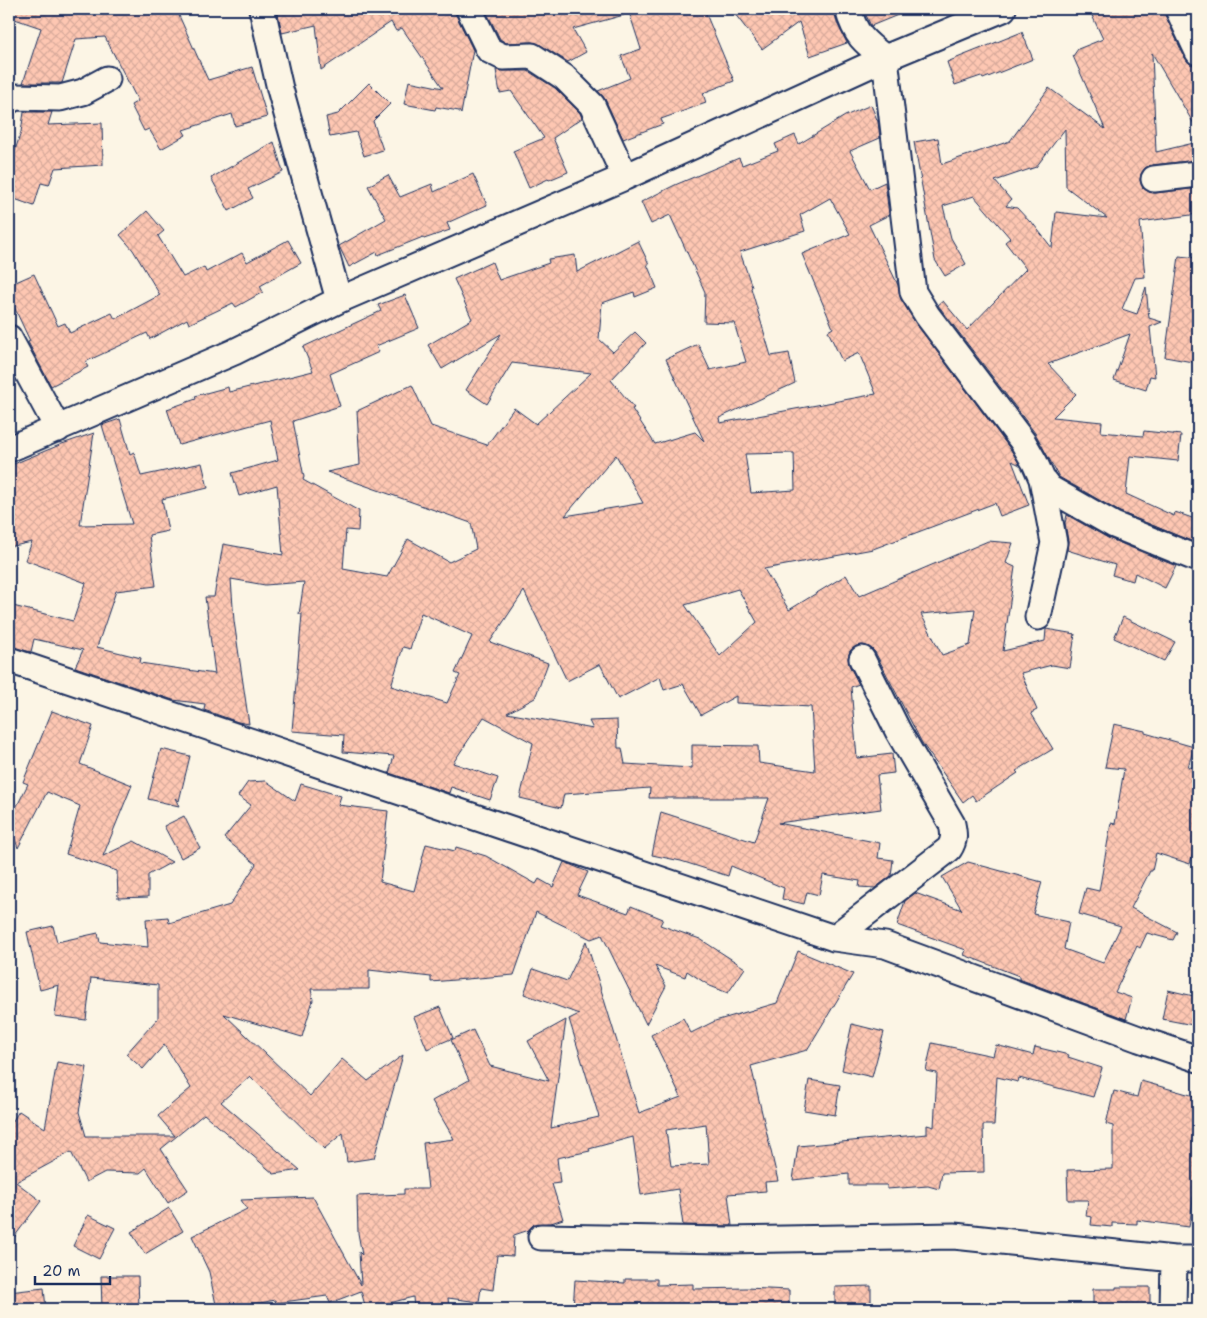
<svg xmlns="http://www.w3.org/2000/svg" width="1207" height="1318" viewBox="0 0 1207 1318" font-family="'Shantell Sans',sans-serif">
	<defs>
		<pattern id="building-cross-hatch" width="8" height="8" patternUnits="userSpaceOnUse" patternTransform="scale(1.25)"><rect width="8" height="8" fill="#fec7b2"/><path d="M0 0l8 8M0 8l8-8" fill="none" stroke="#d9ab9c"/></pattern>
	</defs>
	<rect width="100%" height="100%" fill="#fcf5e5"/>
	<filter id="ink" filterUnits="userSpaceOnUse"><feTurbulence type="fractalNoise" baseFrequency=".02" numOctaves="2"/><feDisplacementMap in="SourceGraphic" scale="10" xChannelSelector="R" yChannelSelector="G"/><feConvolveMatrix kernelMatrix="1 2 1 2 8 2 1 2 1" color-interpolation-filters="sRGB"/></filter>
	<g filter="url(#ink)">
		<path fill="url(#building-cross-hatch)" stroke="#1b2f5e" fill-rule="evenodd" d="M9,9H176L208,80L252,67L267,117L235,126L232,114L183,130L186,135L161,149L149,129L144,131L131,105L138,101L105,37L76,39L62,83H23L41,28L9,17Z
			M277,9H455L456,15L473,50L461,114L459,111L436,107L435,110L404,104L409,81L443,88L402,28L396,31L391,22L321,70L316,25L282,33Z
			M485,9H623L624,15L573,29L586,52L568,62L539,44L532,42L506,43L500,39Z
			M628,9H704L734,81L703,93L706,103L661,119L663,124L623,139L605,99L598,91L630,78L621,56L641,49Z
			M731,9H834L837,23L847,43L810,56L799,22L762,49Z
			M863,9H910V10L871,26Z
			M1089,9H1164L1165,15L1185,58L1190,64L1198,66V131L1152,53L1156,152L1198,142V160L1152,165L1145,168L1141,174L1140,180L1143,188L1149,192L1155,193L1198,188V214L1140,222L1145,277L1135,278L1122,309L1137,314L1146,287L1149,318L1162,322L1150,327L1155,377L1150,376L1146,390L1114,380L1130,334L1048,364L1076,394L1053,417L1102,422L1101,432L1143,436L1144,431L1181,435L1178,461L1130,456L1126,494L1174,516L1175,512L1198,520V544L1120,512L1059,477L1035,433L938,305L943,301L967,330L1026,269L1005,242L1010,238L974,196L943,206L951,238L966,264L945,276L935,260L914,142L938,138L942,164L1010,141L1049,88L1105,129L1073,56L1078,49L1103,39ZM1065,129L1066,187L1107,218L1056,212L1052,248L1031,221L1030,222L1017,208L1006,206L1011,200L995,181L1036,167Z
			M1022,32L1033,59L983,79L981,76L955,85L947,62Z
			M496,70L504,71H528L555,88L580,113L582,118L553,138L568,172L549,180L548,179L529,188L513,151L544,138L511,91L500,93Z
			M369,83L390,104L373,121L383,150L364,156L356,132L330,137L326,117L338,114Z
			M871,105L878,122L880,138L850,151L870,189L885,182L889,215L869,225L898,285L901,299L915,322L1011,450L1020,465L1012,461L1029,505L1000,516L995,503L873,549L764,569L789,610L846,575L859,596L988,541L1013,543L1006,563L1015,567L1003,651L1045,641L1046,629L1075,634L1070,668L1052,665L1021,673L1037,710L1031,713L1053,749L1016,771L1018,773L976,801L972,795L963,802L922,743L875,652L869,647L863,645L856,646L850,651L848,658L849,665L859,684L851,687L857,758L892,754L894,773L877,775L881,809L778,823L880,843L878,858L893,860L891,876L875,888L859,887L860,881L823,875L819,895L807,892L804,904L782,899L784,888L731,866L728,876L681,861L652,855L661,812L754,842L769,798H649L650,788L564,794L561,808L520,798L533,743L484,717L453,763L498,778L490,800L451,787L449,793L389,773L394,756L343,752L344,735L292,731L302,614H299L304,582L265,585L231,579L234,621L249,724L238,722L204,710L205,704L173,700L75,667L83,650L34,639L31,652L9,646V605L73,621L86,583L25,560L32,542L9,547V466L62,444L94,433L80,525L132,524L102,425L120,419L130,454L134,452L141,476L202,463L208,488L162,499L168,531L149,535L156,586L116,591L97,647L141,658L140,663L215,674L205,597H214L223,544L283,555L277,485L239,496L232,473L278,460L270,420L179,445L167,409L196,399L195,396L228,387L229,392L313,371L303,347L381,311L378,305L405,295L419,328L376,346L379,352L330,374L340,406L293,421L304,477L303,480L359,511L358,531L346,530L343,569L387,577L408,539L449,562L476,549L471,523L327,472L360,465L357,411L412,385L431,426L487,445L514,408L536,424L591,373L512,363L487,404L466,390L501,334L442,369L428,345L472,319L454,279L492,262L499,280L549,263L548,259L575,255L577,272L638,241L649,264H647L657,288L635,297L634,292L602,303L599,339L613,352L635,332L646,343L611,380L634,408L632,409L655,444L695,432L704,441L666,359L698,344L710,370L746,362L734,323L704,322L705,292L670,215L651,224L641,202L675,185L739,158L742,165L778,151L775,144L795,135L799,144L845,116ZM830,198L850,234L802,254L833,328L828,331L842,361L859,353L876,394L720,423L719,418L795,383L789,353L771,356L751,288L752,287L740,252L805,231L800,215ZM794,453L795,490L751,493L745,454ZM616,455L643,503L565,516ZM738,589L757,622L720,656L685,605ZM524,591L567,681L600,664L618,699L660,677L664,690L683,684L701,715L736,696V703L811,707L815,771L759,763L758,746L692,745V768L625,764L622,748H618L617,720L589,721L593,729L507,713L535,698L548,663L490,642ZM975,609L970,645L942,655L921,614ZM421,613L472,636L455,673L460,675L447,703L391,686L403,647L410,649Z
			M24,112H52L48,125L102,123L103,165L55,168L49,185L41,183L34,206L9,197V169L21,132Z
			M274,142L283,172L248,189L253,198L229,211L211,178Z
			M473,174L487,205L447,223L450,230L424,239L423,237L378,255L377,252L349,267L339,246L386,219L368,186L388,175L400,197L432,184L434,192Z
			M147,211L164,231L158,236L183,277L204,267L206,272L242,253L247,262L288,240L301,263L260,286L263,292L236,307L233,303L189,324L187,319L150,339L147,333L85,362L88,367L51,386L28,342L30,341L9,296V285L34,274L58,326L65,323L70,333L112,313L115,319L160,295L133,250L120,235Z
			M1179,256L1198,258V363L1165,357Z
			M1067,515L1108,538L1176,566L1165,588L1135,573L1133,581L1112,575L1115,565L1067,550L1068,541L1065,523Z
			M1123,617L1175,642L1164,661L1114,638Z
			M52,711L93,726L80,764L132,785L103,856L134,841L172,862L148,875V897L118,898L117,871L66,854L80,806L47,792L18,848L9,822L28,784L23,782Z
			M1114,724L1145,731V733L1194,747L1188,767L1198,768V835L1190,864L1156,853L1152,871H1150L1131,908L1177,932L1173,940L1147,933L1140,948L1137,946L1115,992L1132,998L1126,1019L1019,979V976L964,955L966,950L897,925L905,901L915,893L962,910L942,877L968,862L1042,882L1033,914L1069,922L1064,949L1103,963L1121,926L1079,914L1086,888L1099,891L1111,823L1115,824L1124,769L1105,767Z
			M161,749L190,756L179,801L175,798L179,806L148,799Z
			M266,781L295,801L301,784L341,796L338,805L388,811L380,882L414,891L426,844L455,851L456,847L486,856L536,884L539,879L553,887L564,862L588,872L577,895L628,913L631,906L663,919L660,925L700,939L745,968L728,993L710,986L687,971L685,977L655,966L666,986L646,1024L602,935L591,939L536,912L514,975L431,982V977L369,970V989H311L313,1000L302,1037L224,1014L310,1096L342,1059L368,1081L403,1055L374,1158L347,1162L343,1133L324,1149L250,1076L221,1102L300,1170L274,1174L204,1114L161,1149L188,1190L168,1203L146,1168L140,1173L105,1172L86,1182L71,1152L16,1182L41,1201L9,1244V1127L19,1111L45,1128L57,1062L87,1067L79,1112L86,1136H175L158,1116L191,1088L164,1045L143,1069L126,1054L158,1018V985L91,978L86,1020L55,1016L59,985L40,990L27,932L53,926L57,942L98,933L100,942L148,947L146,919L168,917L169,923L230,905L256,864L224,838L251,805L238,796L248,782Z
			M184,816L200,848L181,858L164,826Z
			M586,941L639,1113L681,1097L651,1035L683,1018L691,1033L715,1021L777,1003L798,951L853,974L807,1050L751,1066L778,1181L765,1182L766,1191L728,1194L732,1226L683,1225L678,1189L641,1195L633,1137L589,1149L590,1151L557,1158L560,1183L552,1184L563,1219L551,1223L534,1224L529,1230L514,1235L513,1256L497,1255L493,1290L481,1288L479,1302L448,1298L449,1308L414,1309L413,1297L366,1309L361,1291L330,1303L327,1296L276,1303L275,1300L230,1309H217L209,1272L192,1236L247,1209L241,1200L313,1197L361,1285L359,1252L362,1255L358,1233L357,1196L404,1194V1189H428L423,1143L454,1139L432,1101L469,1080L451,1040L473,1030L490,1066L549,1081L528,1041L566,1020L551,1128L599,1117L569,1019L579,1014L524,994L533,969L567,981ZM706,1124L709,1164L671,1166L666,1130Z
			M1168,990L1198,997L1193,1025L1162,1019Z
			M440,1007L453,1038L427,1049L414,1017Z
			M852,1024L884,1032L872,1077L842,1070Z
			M932,1043L993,1056L996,1045L1033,1055L1035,1047L1069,1055L1068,1057L1102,1068L1093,1097L1019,1078L1018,1082L997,1077L994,1125H983L984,1172L942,1173L939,1189L928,1186L887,1189V1185H849V1174L793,1180L798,1146L927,1134V1125L934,1127L937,1073L926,1071Z
			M809,1080L840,1085L835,1115L804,1110Z
			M1141,1081L1198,1097V1188L1195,1187L1189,1227L1137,1220V1224L1112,1223V1227L1091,1225L1092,1217L1086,1216L1088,1200H1068L1067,1170L1113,1169V1126L1106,1124L1114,1091L1137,1097Z
			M169,1208L183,1231L145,1254L131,1232Z
			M88,1215L115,1228L99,1259L73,1246Z
			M101,1276H138L139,1309H102Z
			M625,1279H657V1285L693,1284V1289L746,1288L789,1290V1309H573L575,1280L625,1283Z
			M871,1286V1309H835V1287Z
			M1116,1287H1150V1309H1093V1289H1116Z
			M44,1288L46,1309H9V1292Z"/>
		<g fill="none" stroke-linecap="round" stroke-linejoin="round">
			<defs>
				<path id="street" d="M262,9L280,89L339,300
					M469,9L489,50L503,57L532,56L564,77L592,105L625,177
					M848,9C855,35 864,42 885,58L913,292L927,315L1023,442L1035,463L1042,479L1054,543L1038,617
					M1178,9L1198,52
					M9,101L14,97L60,98L83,92L107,79
					M1154,179L1198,174
					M9,338L58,429
					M9,449L234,352L339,300L625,177L885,58L1003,9
					M1042,479L1049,488L1114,525L1198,559
					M9,660L834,938L885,945L1139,1039L1198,1059
					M834,938L949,849C955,840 954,834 952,824L898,731L862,659
					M541,1237L726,1240L954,1236L1174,1259H1198
					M1173,1309L1174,1259"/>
			</defs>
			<use href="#street" stroke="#1b2f5e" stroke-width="29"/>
			<use href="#street" stroke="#fcf5e5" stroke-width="25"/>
		</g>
	</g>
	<rect width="1207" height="1318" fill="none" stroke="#fcf5e5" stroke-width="30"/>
	<rect x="15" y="15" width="1177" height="1288" fill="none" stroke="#1b2f5e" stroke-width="2" filter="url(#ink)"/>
	<path d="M35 1276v8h75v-8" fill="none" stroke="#1b2f5e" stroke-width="2.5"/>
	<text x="42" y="1276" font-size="15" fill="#1b2f5e" stroke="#fcf5e5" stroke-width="4" paint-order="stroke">20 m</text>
</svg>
